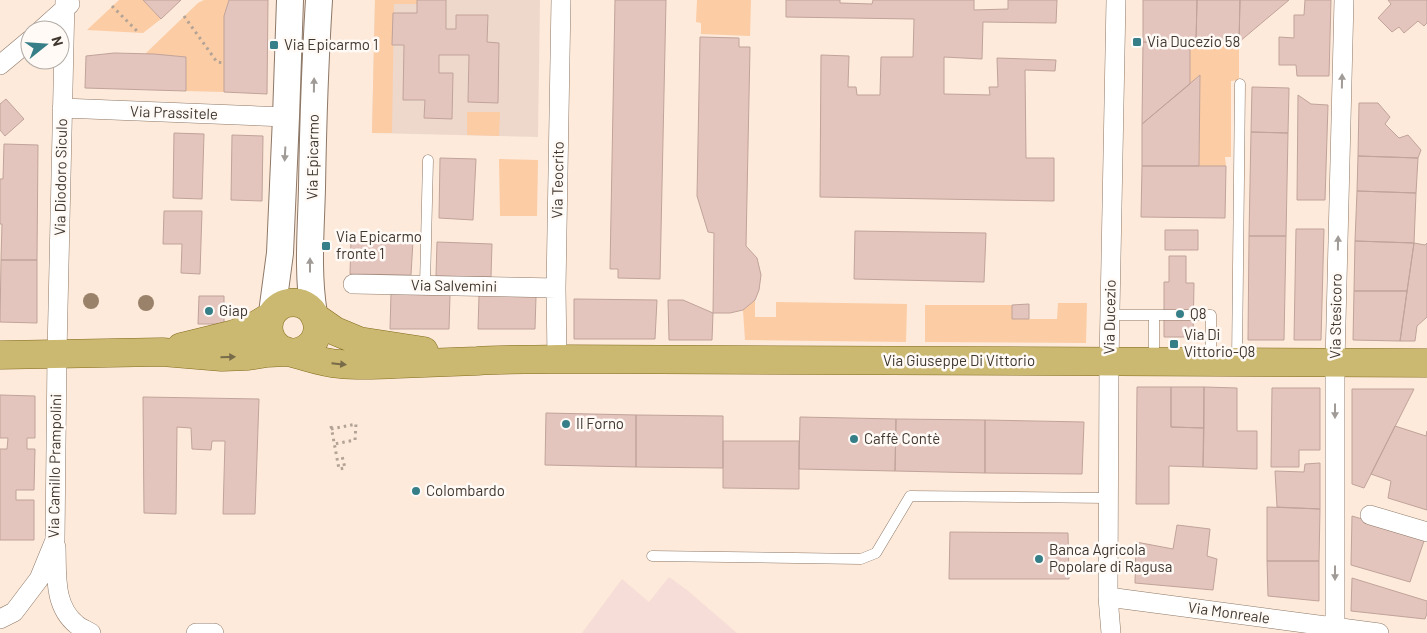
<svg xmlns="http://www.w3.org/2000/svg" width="1427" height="633" viewBox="0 0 1427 633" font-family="Barlow,sans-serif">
	<rect width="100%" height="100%" fill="#fdeada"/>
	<path fill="#f7ddd7" d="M669,577L687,590L737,633H582L622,579L649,602Z"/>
	<path fill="#eed8cb" d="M375,0H540L538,137L372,133Z"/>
	<path fill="#fccca4" d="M119,0H143L161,19L143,33L87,30Z
		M204,0H229L224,16V92L186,91V57L145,54L198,3Z
		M375,0H417V4H394L392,133H372Z
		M697,0H751L750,36L701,34V23L696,22Z
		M1190,42H1239V80L1231,81V157H1225L1226,166H1199L1200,75L1190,84Z
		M467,112H500L499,136L467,135Z
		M499,159L538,160L537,216H500Z
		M755,300V317H776V302L907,304L906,342L745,340L743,310Z
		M1058,303H1087L1086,343L925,342V305H1012V319H1057Z"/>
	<path fill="#e4c5bd" stroke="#c0a39a" d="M143,0H181L161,19Z
		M229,0H268L267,94L224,92V16Z
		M417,0H446V29H456V15H488L487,42L499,43L498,103L468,102L469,55H439V73H453L452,119L424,118L425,100H403L404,45H392L393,13H417Z
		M615,0H666L660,279L618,278V269H610Z
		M786,0H840V3L872,4L873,0H974V10L1008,9V0H1057L1056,23L983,22L982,59L944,57V94L990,95L989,87H998L997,58L1056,60L1055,71L1025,70L1026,158H1054V201L820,197L821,55L849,56L848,87H856L857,95H880L881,57H913L914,19L786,17Z
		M1143,0H1197L1196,42H1143Z
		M1197,0H1240L1239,42H1196Z
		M1240,0H1289L1239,42Z
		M1305,0H1331L1329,76H1297L1296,65H1279V37L1294,38V15H1304Z
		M1388,0H1427V23L1424,26L1418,21L1404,33L1399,27L1392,32L1378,18L1391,4Z
		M700,37L739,38V47H750L746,246L757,258L761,275L759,290L755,300L743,310L730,313H713L714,233L708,232L697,196Z
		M1143,42H1190V84L1142,124Z
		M114,53L154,54L186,57V91L85,88L86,56Z
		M1200,75L1199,166H1142V124Z
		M1252,87L1289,88L1288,133L1251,132Z
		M1298,95L1311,104L1328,105L1325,200H1297Z
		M6,99L24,119L5,136L0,130V104Z
		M1359,103H1378L1390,117L1385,124L1399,138L1408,135L1421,150L1418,158L1358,156Z
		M1251,132L1288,133L1286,236H1249Z
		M174,133L204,134L202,199L173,198Z
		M232,135L263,136L262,201L231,200Z
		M4,144L38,145L37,260H1L2,224H0V179H3Z
		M1358,156L1418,158L1416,193L1357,191Z
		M440,158L476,159L473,220L439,218Z
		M1142,166H1226L1225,218L1141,217Z
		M1357,191L1416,193L1414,243L1355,241Z
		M164,211H202L200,274L181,273L182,244H163Z
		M1296,229H1324L1321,340H1294Z
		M1165,230H1198V250H1165Z
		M855,231L986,233L984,282L854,279Z
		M1249,236H1286L1284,340H1248Z
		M351,239L413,241L411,275L350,274Z
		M1355,241L1414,243L1407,291H1354Z
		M437,242L492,244L491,277L436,276Z
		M1414,243L1425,245L1427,243V317L1417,326L1415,341H1400Z
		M1169,256H1186V283H1194L1193,337H1164V282H1169Z
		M1,260H37V323L0,322Z
		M1354,291H1407L1400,341L1353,340Z
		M391,294L450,295L449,329H390Z
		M479,295L536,296L535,329H478Z
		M199,296H224V324H198Z
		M574,299L657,300L655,339H574Z
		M668,300H683L713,313L712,340H669Z
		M1029,304V319H1012V305Z
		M1137,387H1171V427L1204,428L1203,467L1169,466V504H1136Z
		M1171,387H1204V428L1171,427Z
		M1204,387L1237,388V431H1257V469L1203,467Z
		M1272,388H1320V450H1299V467H1271Z
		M1352,389H1414L1364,488L1352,484Z
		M0,395L35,396V438H27V449H35L34,490H16V500H34V540H0V449H7L8,438H0Z
		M143,397L259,399L255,514H223L225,441H212L211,450L192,449L191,428L177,427L176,514L144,513Z
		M546,413L636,415V467L545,465Z
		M636,415L723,416V468L636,467Z
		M800,417L896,419L895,471L799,469Z
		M896,419L985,420V473L895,471Z
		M985,420L1084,422L1082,474L985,473Z
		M1395,426L1426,436L1427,431V510L1388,498L1391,481L1371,474Z
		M723,441H799V489L723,488Z
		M1320,463V509L1277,507L1275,471L1304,472L1305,464Z
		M1267,507L1320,509L1319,561H1267Z
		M1352,516L1425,538L1410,582L1351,565Z
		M1177,525L1210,529L1207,556L1217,559L1213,590L1135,583L1136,542L1173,549Z
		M950,532L1068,533L1069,579H949Z
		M1267,561H1319V601L1268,596Z
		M1352,578L1427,601V613L1425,619L1351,611Z"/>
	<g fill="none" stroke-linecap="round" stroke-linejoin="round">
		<defs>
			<path id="lane" d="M425,285L428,160
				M1110,315H1211V360
				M1154,315V362
				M1237,361L1240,84
				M652,556L861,559L876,553L910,496L1108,498"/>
			<path id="street" d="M41,30L70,4
				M0,65L30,40
				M62,108L286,117
				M353,284L556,288
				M557,359L556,288L561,0
				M1370,515L1427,532
				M56,547C57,574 53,606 77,625C81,628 86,630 91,633
				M1108,597L1379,633
				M0,619L14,612L39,579L55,540L57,353L65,0
				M196,633H214
				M1111,633L1108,597L1109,362L1116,0
				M1335,633V362L1344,0"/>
			<path id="secondary" d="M272,313L280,253L286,117L290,0
				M314,314C307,272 311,230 312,188C313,125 315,63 319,0"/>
			<path id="primary" d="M315,317L335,331L359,341L424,351
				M181,347L234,334L253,327L271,316
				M292,353C331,349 322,297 288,303C281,304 274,310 271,316C266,327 269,340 278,347C282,351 287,351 292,353C308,357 323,363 340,364C359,366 378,365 397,364C424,363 450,362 477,361C504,359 530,360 557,359L1427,363
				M0,355L162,352L222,357L248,356L267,353L287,352"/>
		</defs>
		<use href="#lane" stroke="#8e7867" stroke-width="11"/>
		<use href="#street" stroke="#8e7867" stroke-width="20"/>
		<use href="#secondary" stroke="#8e7867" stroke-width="28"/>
		<use href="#primary" stroke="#846c1d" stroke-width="29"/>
		<path stroke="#b2a396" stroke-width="3" stroke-dasharray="2.5 4" stroke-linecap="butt" d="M112,6L138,32
			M184,16L217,62L224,63
			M331,426L339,469L345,468L342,456
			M331,429L356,424L355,440L334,444"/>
		<use href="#lane" stroke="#fff" stroke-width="10"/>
		<use href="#street" stroke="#fff" stroke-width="19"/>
		<use href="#secondary" stroke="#fff" stroke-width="26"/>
		<use href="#primary" stroke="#cbb871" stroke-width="28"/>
	</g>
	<g fill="#99816a">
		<circle cx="91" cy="301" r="8"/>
		<circle cx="146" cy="303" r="8"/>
	</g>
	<defs><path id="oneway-solid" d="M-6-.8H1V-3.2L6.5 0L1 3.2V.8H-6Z" transform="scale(1.25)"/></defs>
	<g fill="#a09b97">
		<use href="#oneway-solid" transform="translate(1342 81) rotate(-89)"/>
		<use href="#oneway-solid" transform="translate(314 85) rotate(-89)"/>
		<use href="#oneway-solid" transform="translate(285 154) rotate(93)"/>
		<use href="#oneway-solid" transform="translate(1338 243) rotate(-89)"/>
		<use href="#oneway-solid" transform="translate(310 265) rotate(-90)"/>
		<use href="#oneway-solid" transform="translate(1335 411) rotate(90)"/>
		<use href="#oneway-solid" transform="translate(1335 573) rotate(90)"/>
	</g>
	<g fill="#786b49">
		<use href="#oneway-solid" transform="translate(228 357) rotate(-1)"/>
		<use href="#oneway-solid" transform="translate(339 364) rotate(6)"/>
	</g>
	<g fill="#377f88" stroke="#fffaf6" stroke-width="2">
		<rect x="1132" y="37" width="10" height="10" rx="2.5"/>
		<rect x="269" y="40" width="10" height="10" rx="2.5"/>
		<rect x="321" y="241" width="10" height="10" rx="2.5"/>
		<circle cx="209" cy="311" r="5"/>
		<circle cx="1180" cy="314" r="5"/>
		<rect x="1169" y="339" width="10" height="10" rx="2.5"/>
		<circle cx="566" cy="424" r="5"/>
		<circle cx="854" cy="439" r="5"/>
		<circle cx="416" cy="491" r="5"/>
		<circle cx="1039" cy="559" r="5"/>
	</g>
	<g text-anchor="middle" stroke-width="5" stroke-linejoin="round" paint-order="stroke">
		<g font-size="15" fill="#40372f" stroke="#fffaf6" text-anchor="start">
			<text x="1147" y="47">Via Ducezio 58</text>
			<text x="284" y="50">Via Epicarmo 1</text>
			<text x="336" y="242">Via Epicarmo<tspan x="336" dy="17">fronte 1</tspan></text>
			<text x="219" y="316">Giap</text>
			<text x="1190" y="319">Q8</text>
			<text x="1184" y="340">Via Di<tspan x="1184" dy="17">Vittorio-Q8</tspan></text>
			<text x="576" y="429">Il Forno</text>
			<text x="864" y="444">Caffè Contè</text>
			<text x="426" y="496">Colombardo</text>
			<text x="1049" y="555">Banca Agricola<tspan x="1049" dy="17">Popolare di Ragusa</tspan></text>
		</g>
		<g font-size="15" fill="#40372f" stroke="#fffaf6">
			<text transform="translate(174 113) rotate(2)" y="5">Via Prassitele</text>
			<text transform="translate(313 157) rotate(-89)" y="5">Via Epicarmo</text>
			<text transform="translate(61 177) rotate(-89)" y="5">Via Diodoro Siculo</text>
			<text transform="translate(558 180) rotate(-89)" y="5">Via Teocrito</text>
			<text transform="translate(454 286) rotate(1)" y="5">Via Salvemini</text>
			<text transform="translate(1336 316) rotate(-89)" y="5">Via Stesicoro</text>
			<text transform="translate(1110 317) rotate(-89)" y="5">Via Ducezio</text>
			<text x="959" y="366">Via Giuseppe Di Vittorio</text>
			<text transform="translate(55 466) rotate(-89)" y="5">Via Camillo Prampolini</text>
			<text transform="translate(1229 613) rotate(8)" y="5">Via Monreale</text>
		</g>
	</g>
	<g transform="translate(45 45) rotate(73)"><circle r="24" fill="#fffaf6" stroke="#b3aca6"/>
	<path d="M0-4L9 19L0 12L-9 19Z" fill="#377f88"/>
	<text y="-8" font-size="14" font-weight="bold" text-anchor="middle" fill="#40372f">N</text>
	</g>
</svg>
